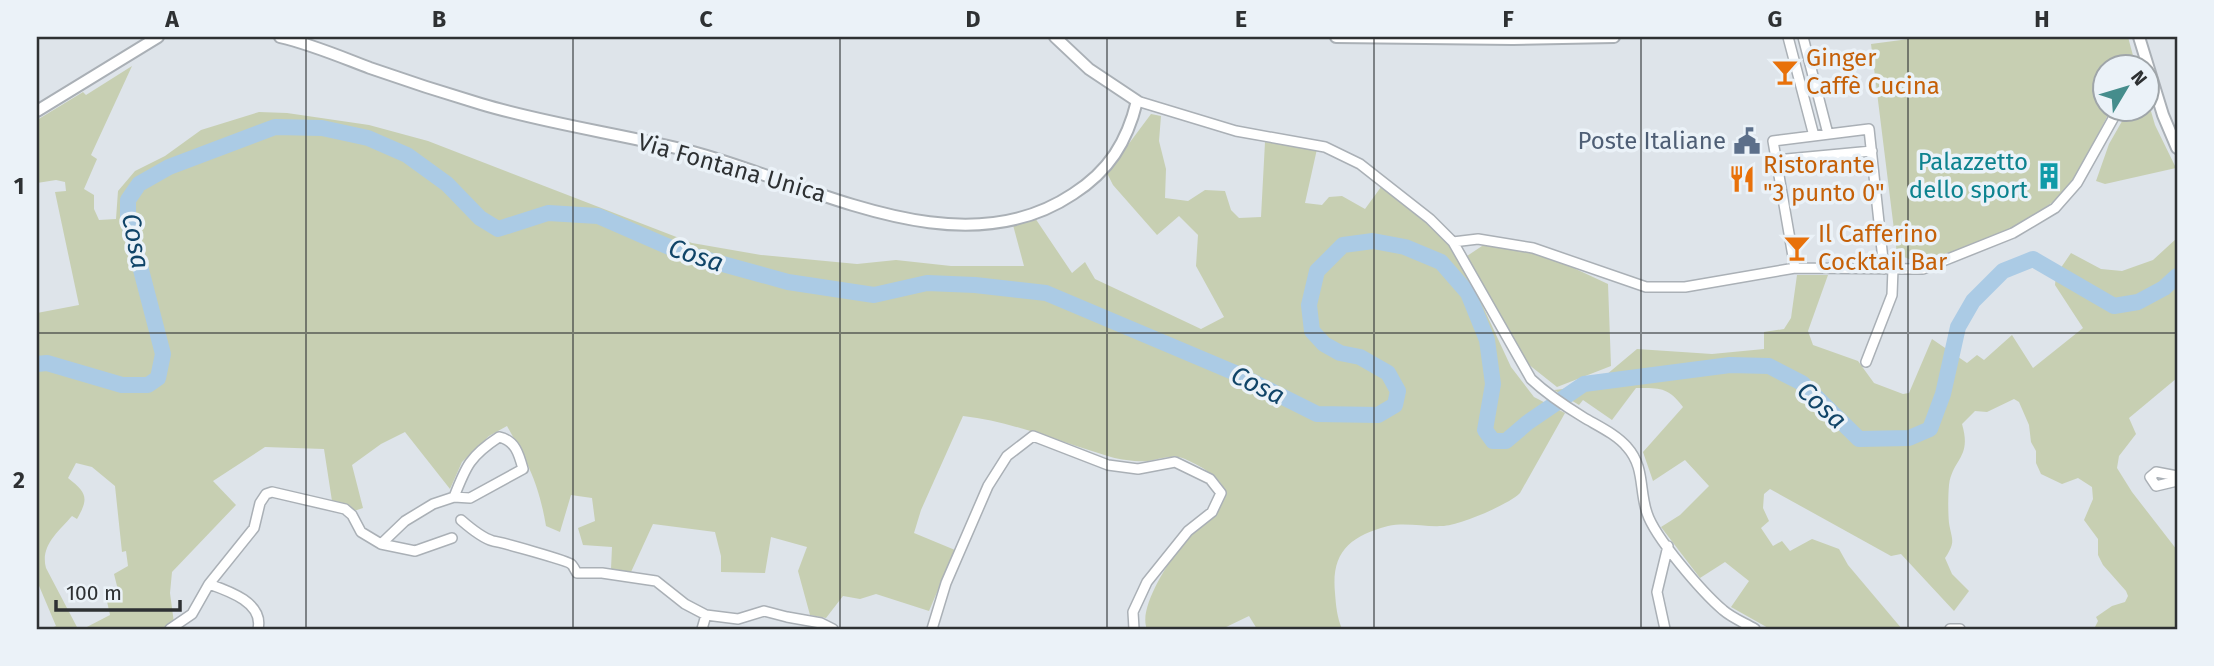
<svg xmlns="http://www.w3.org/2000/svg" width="2214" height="666" viewBox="0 0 2214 666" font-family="'Fira Sans',sans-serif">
	<rect width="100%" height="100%" fill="#dee4ea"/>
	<path fill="#c7cfb2" d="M1924,37H2128L2135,63L2133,66H2106V108L2111,109L2080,169L2063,195L2017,227L1923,265L1897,254L1871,44Z
		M132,66L91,155L97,159L84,189L94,195V209L99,220L116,219L118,191L135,171L165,156L201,130L259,112L287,113L369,125L428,141L692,243L761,255L857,264L896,260L951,266H1024L1013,225L1035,218L1072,273L1085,262L1095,279L1201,329L1224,317L1196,266L1198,235L1179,216L1157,235L1113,185L1107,173L1151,114L1161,116L1159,141L1166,169L1165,198L1188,201L1205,190L1225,191L1231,210L1239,218L1261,217L1265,142L1317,149L1305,203L1322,205L1329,197L1342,196L1365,209L1381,187L1445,238L1472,283L1511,367L1534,397L1565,413L1520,493C1508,505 1458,526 1442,526C1425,527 1405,522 1388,526C1350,536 1331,552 1335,593C1336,606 1337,617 1342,629H1257L1249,616L1222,629H1147C1138,609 1167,565 1179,548C1189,535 1228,508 1225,492C1222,477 1198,465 1185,459C1174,454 1160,459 1148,461C1138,462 1122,460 1111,457C1062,443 1015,422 963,416L921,510L914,533L955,550L929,611L876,594L860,599L843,596L826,618L810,615L798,571L807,547L771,537L765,573L721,572V556L715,532L653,524L631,572L611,569L612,547L583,545L578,528L595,521L592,498L571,495L560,532L546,526C539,484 528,463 507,426L489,436L462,462L450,489L405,432L381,444L352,465L363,508L354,511L344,504L332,501L324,449L265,447L213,481L236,505L172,572L170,593L174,623L162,629H83L110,615L106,597L118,590L114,574L128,566L126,551L122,552L115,486L92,467L76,463L68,478C87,493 89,498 77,519L72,516C58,532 40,546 46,568L78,629H49L56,626L37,581V313L79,305L55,192L66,191L65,182L56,180L37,183V120L83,92L86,95Z
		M2148,101L2155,125L2176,168L2105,184L2096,181L2109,144L2129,109L2148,108Z
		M2177,238V378L2129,418L2136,434L2119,456L2117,468L2132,492L2177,550V629H2094L2098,621L2096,617L2112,606L2125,602L2128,596L2126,591L2103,565L2098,555V539L2084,520L2093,499L2092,487L2078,478L2062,484L2041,474L2036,463V451L2031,442L2029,425L2019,402L2014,399L1987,412L1975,411L1962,424C1972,458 1953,458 1949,485C1948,496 1948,512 1949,523C1952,541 1956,541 1945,558L1952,574L1969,591L1954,611L1901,554L1891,556L1770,489L1764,494L1763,508L1769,521L1761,528L1773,546L1782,541L1790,551L1812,539L1839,549L1848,565L1902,629H1770L1731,607L1749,581L1725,562L1700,578L1661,527L1680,515L1709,486L1685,460L1653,481L1643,452L1683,407C1668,387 1660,388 1636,388L1612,420L1583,400L1579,405L1554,390L1563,389L1586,379L1606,375L1637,349L1712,354L1764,349V332L1784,329L1791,318L1797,275H1828L1808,331L1813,345L1858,361L1874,383L1903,394L1909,393L1932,339L1967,363L1977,355L1984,360L2012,335L2033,368L2083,328L2055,285L2056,275L2071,253L2101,269L2122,271L2153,260Z
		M1488,242L1550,257L1608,284L1611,366L1557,387L1528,364L1467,256Z"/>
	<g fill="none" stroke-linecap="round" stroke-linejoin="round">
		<path stroke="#abcbe5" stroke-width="16" d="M37,364L47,363L122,385H148L158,378L163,354L128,220V200L139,184L169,167L275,127L322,128L368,138L407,155L447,184L480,218L498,229L548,213L598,216L683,253L788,282L874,295L927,283L975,285L1046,293L1233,372L1317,414L1378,415L1395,405L1398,391L1388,373L1360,357L1340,353L1324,344L1312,331L1309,305L1317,271L1343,245L1373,241L1405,247L1441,262L1468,293L1487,340L1493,384L1485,430L1493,441H1506L1527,423L1584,384L1730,365L1769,366L1802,383L1859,439L1909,438L1930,429L1943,394L1958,327L1973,301L2003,271L2033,259L2114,306L2138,302L2164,288L2177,276"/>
		<defs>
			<path id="minor" d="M1788,37L1814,136
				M1803,37L1828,134
				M1137,101L1236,131L1325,147L1360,164L1430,219L1453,242L1531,379C1547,394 1565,406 1583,417C1598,426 1616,434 1627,447C1645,467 1639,490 1647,513C1655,538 1703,593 1723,610C1732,618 1745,623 1755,629
				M1776,160L1872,151
				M1453,242L1478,239L1533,248L1646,287H1685L1795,268L1923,269L2013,233L2055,208L2077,183L2119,108
				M1795,268L1773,141L1869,129L1884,269
				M1866,362L1892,295L1893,269
				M2177,476L2156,472L2150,477L2156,486L2177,481
				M461,520C469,527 482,538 493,541C501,542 568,561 571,564C573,565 576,572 577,573H602L656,581L685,604L706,615L738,619L764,611L787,617L821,623L833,629
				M381,544L415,551L452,538
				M209,584L254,528L260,503L266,494L272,492L345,509L352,515L361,532L381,544L405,521L433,504L454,497L470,498L523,469C519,454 515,440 499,437C470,456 466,466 454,497
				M170,629L192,614L209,584C229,591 264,603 258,629
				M702,629L706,615
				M932,629L946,583L988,486L1007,456L1033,436L1108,465L1138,469L1175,462L1210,479L1221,493L1212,512L1188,531L1147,582L1133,612L1134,629
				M1665,629L1657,592L1668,546
				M1950,629H1960"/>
			<path id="major" d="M280,37C311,44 341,57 370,68C407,81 444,93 481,104C551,125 623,134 693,152C810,183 958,271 1073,194C1109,171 1127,142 1137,101L1089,69L1055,37
				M1336,37L1513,39L1614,37
				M2139,37L2163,115L2177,148
				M37,111L158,37"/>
		</defs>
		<use href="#minor" stroke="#aab0b6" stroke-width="12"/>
		<use href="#major" stroke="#aab0b6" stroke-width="14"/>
		<use href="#minor" stroke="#fff" stroke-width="9"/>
		<use href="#major" stroke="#fff" stroke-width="10"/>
	</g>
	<path fill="none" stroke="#2e3133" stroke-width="2" stroke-opacity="0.55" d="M306,37V629M573,37V629M840,37V629M1107,37V629M1374,37V629M1641,37V629M1908,37V629M37,333H2177"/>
	<defs>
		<symbol id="bar-bare" viewBox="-9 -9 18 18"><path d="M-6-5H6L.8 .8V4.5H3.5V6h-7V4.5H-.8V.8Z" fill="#e8710a" stroke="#ebf2f8" stroke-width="2.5" paint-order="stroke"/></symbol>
		<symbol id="civic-bare" viewBox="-9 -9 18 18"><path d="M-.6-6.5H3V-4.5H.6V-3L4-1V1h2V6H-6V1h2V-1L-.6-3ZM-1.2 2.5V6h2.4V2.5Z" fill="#5c6f8a" stroke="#ebf2f8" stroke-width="2.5" paint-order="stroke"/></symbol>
		<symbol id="building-bare" viewBox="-9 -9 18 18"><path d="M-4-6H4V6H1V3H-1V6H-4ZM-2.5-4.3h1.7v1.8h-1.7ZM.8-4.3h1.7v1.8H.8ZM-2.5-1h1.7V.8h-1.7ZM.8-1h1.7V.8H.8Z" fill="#0f9aa8" stroke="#ebf2f8" stroke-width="2.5" paint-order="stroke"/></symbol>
		<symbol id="restaurant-bare" viewBox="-9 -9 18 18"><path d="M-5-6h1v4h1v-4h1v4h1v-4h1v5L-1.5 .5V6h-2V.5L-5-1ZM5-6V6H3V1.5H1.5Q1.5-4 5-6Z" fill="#e8710a" stroke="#ebf2f8" stroke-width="2.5" paint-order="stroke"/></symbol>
	</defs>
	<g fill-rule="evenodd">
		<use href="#bar-bare" x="1766" y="53" width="38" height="38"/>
		<use href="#civic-bare" x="1728" y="122" width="38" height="38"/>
		<use href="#building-bare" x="2030" y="157" width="38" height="38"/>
		<use href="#restaurant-bare" x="1723" y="160" width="38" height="38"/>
		<use href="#bar-bare" x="1778" y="229" width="38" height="38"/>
	</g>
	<g text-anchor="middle" stroke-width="7" stroke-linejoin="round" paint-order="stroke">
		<g font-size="24" fill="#c56008" stroke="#ebf2f8" text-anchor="start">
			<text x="1806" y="66">Ginger<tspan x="1806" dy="28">Caffè Cucina</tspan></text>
			<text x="1763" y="173">Ristorante<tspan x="1763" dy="28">"3 punto 0"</tspan></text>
			<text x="1818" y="242">Il Cafferino<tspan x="1818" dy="28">Cocktail Bar</tspan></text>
		</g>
		<g font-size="24" fill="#4e5e75" stroke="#ebf2f8" text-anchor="end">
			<text x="1726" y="149">Poste Italiane</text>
		</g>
		<g font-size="24" fill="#0d838f" stroke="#ebf2f8" text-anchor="end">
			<text x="2028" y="170">Palazzetto<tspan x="2028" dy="28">dello sport</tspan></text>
		</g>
		<g font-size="24" fill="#2e3133" stroke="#ebf2f8">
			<text transform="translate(732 168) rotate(16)" y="8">Via Fontana Unica</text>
		</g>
		<g font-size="26" font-style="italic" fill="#114568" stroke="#ebf2f8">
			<text transform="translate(136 241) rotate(79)" y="9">Cosa</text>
			<text transform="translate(696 255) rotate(18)" y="9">Cosa</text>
			<text transform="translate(1258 385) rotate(26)" y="9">Cosa</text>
			<text transform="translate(1822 405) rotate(42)" y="9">Cosa</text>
		</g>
	</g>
	<rect width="2214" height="666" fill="none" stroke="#ebf2f8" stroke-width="77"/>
	<g transform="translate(2126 88) rotate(52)"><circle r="33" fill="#ebf2f8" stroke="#9fa5a9" stroke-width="2"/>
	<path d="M0-5L12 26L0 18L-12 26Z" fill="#458d8c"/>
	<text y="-10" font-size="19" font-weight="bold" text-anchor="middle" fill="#2e3133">N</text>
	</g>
	<path d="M56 600v10h124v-10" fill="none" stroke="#2e3133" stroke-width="3.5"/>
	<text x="66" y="600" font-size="21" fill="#2e3133" stroke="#ebf2f8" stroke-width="5" paint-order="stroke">100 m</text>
	<rect x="38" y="38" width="2138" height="590" fill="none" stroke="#2e3133" stroke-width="2.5"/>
	<g font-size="23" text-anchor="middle" font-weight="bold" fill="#2e3133">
		<text x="172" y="27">A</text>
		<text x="439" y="27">B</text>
		<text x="706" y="27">C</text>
		<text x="973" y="27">D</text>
		<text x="1241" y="27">E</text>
		<text x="1508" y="27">F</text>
		<text x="1775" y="27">G</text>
		<text x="2042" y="27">H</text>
		<text x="19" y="194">1</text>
		<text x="19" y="488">2</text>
	</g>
</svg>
